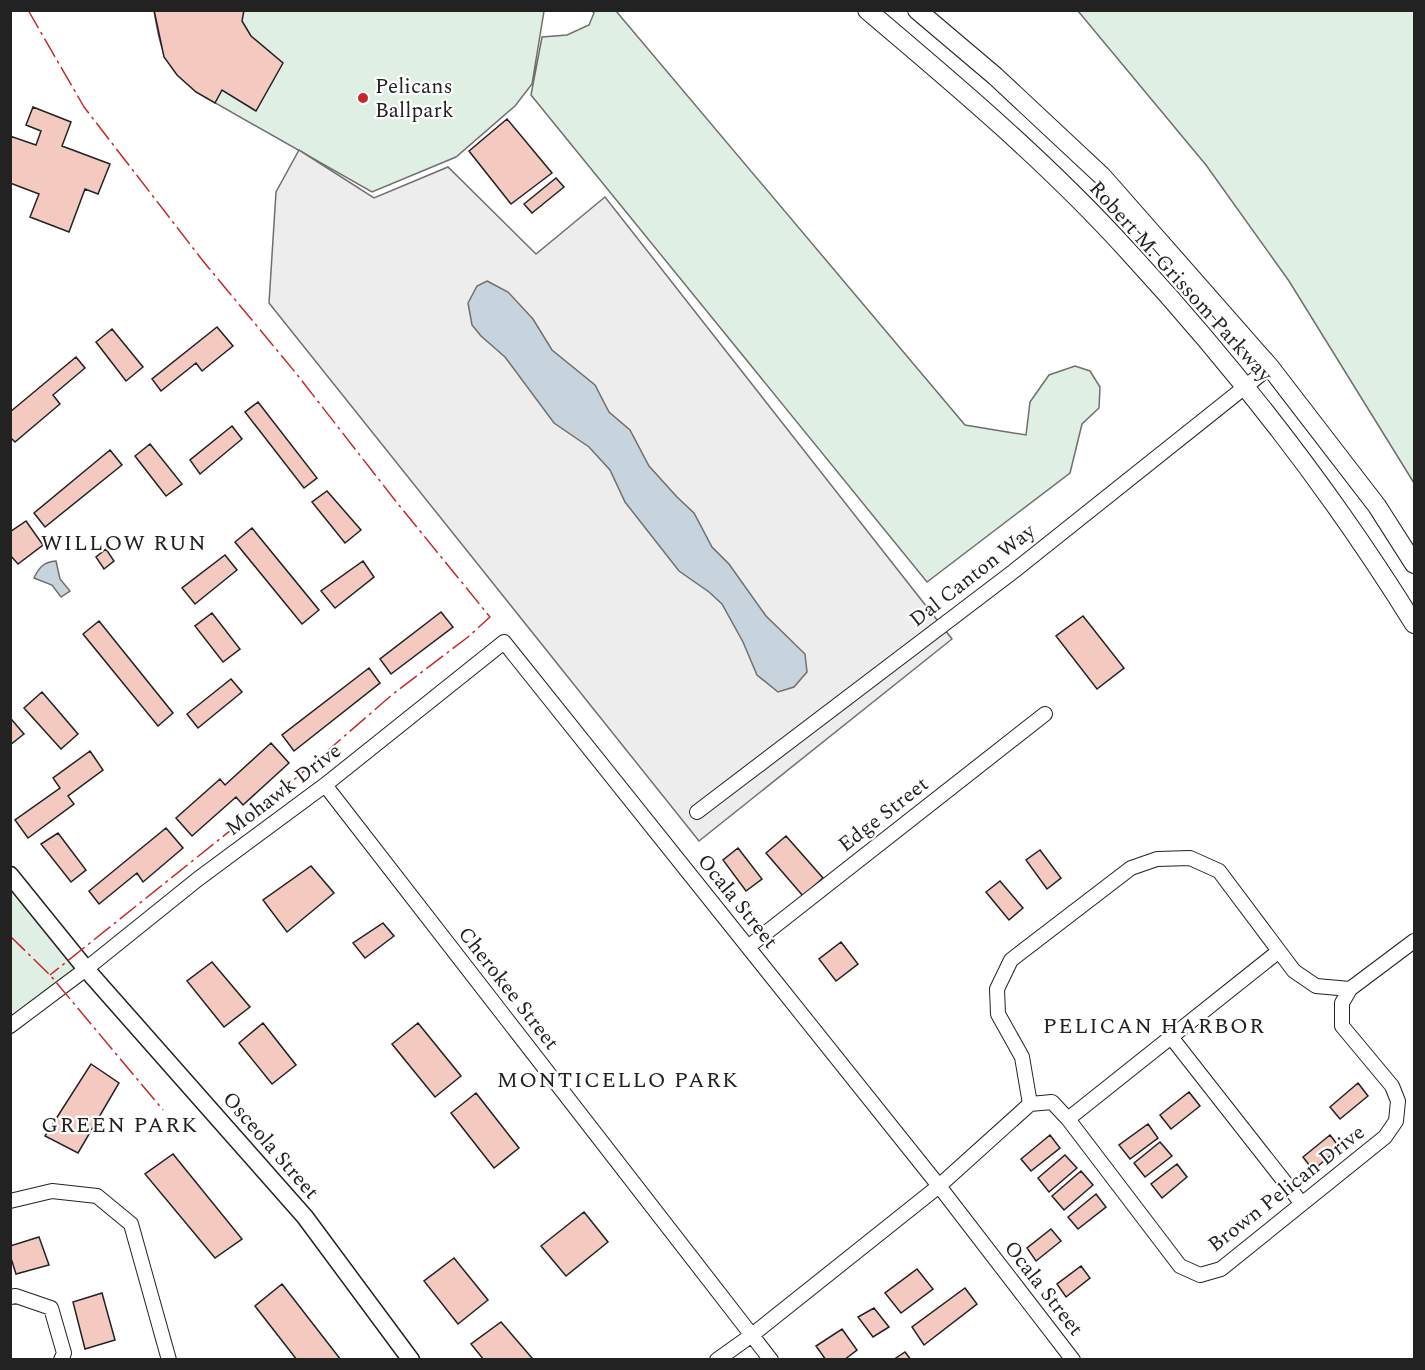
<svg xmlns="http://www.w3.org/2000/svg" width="1425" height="1370" viewBox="0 0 1425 1370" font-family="Spectral,serif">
	<rect width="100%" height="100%" fill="#fff"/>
	<path fill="#e0efe3" stroke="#6f6f6f" stroke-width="1.5" d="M154,11H544L532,84L515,106L456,157L372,192L196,92C164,63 161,53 154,11Z
		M592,11H616L965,425L1026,435L1030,402L1049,375L1075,366L1090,371L1100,387L1099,408L1082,424L1070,473L927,582L531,95L542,37L567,35L589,25L594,13Z
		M1078,11H1414V483L1289,281L1206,165Z
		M11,875L86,969L11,1026Z"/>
	<path fill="#ededed" stroke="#6f6f6f" stroke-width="1.5" d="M299,150L374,198L448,167L536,254L605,197L952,639L699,841L269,303L276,192Z"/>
	<path fill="#c7d3dd" stroke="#6f6f6f" stroke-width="1.5" d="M487,281L508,292L533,319L552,350L595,385L609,412L630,430L649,466L677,497L694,513L712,547L729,564L766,616L805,654L807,672L794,687L778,692L757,675L743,642L722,604L709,592L679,571L625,502L610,470L589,447L554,423L505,357L481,336L472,325L468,303L477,286Z
		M56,561L60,579L70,591L61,597L52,585L34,578C39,567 44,562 56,561Z"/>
	<path fill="#f3c9c0" stroke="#222" stroke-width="1.5" d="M154,10H244L242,21L251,36L283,63L256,111L222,90L215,103L196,92L177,75L164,57Z
		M33,107L71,122L62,146L110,164L98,194L85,189L69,232L30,217L39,194L10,183V136L36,145L41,131L26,125Z
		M507,119L552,173L511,204L469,151Z
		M556,178L564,187L532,213L524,204Z
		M217,327L233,346L202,371L196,363L161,391L152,379Z
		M112,329L143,367L126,381L96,342Z
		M76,357L85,368L53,395L60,404L15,442L10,437V412Z
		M258,402L317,478L304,488L245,412Z
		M232,426L242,439L200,474L190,460Z
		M150,444L182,484L166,496L135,456Z
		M110,450L122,465L45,527L34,513Z
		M327,491L361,530L345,543L312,502Z
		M26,521L43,545L18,564L10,555V532Z
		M252,528L319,610L302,624L235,542Z
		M106,549L114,561L104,569L96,557Z
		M225,555L237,570L195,604L182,588Z
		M363,561L374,577L335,608L321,591Z
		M441,612L453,627L391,674L380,659Z
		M212,613L240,649L223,662L195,626Z
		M1083,616L1124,668L1097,689L1056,636Z
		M99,621L173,713L158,726L83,634Z
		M369,668L380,683L294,751L282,735Z
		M231,679L242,692L198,728L187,714Z
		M42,692L78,734L61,749L24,708Z
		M12,720L24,734L10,745V721Z
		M271,743L289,763L243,805L236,797L192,836L176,818L220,779L225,785Z
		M90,751L103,770L68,796L74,804L28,838L15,820L60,788L53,778Z
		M166,828L183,848L143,882L137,873L99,904L89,891Z
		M58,833L86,870L71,882L41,844Z
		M786,836L823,878L803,896L766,853Z
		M738,848L762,879L746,891L723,860Z
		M1040,850L1061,878L1047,889L1026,860Z
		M311,866L334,893L287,932L263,900Z
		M1000,881L1023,908L1009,920L986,892Z
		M383,923L394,936L365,958L353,943Z
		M841,942L858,964L836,981L819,959Z
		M212,962L250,1007L224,1027L187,981Z
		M263,1023L296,1065L272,1084L239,1043Z
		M418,1023L461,1076L435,1097L392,1044Z
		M91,1064L119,1083L78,1153L45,1136Z
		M1358,1083L1368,1096L1340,1119L1330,1107Z
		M1189,1092L1200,1106L1171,1129L1160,1115Z
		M476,1093L519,1148L494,1168L451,1113Z
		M1148,1124L1158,1138L1130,1159L1119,1145Z
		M1050,1135L1060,1148L1031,1171L1021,1159Z
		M1330,1135L1340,1148L1313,1170L1303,1157Z
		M1160,1142L1172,1156L1145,1177L1134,1163Z
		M173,1154L242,1239L215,1258L145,1174Z
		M1065,1155L1077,1168L1049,1192L1038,1178Z
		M1177,1164L1187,1177L1162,1198L1151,1184Z
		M1081,1171L1093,1185L1064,1210L1052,1196Z
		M1096,1194L1106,1207L1078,1229L1068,1217Z
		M584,1212L608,1242L566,1276L541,1246Z
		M1051,1229L1061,1241L1036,1261L1027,1248Z
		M39,1237L49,1265L16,1274L10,1255V1246Z
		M454,1258L488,1300L458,1324L424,1281Z
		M1081,1266L1090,1278L1066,1297L1057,1284Z
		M917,1269L933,1289L901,1313L885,1293Z
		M282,1284L341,1360H297L255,1306Z
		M965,1288L977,1304L924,1345L912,1327Z
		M102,1293L115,1340L85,1349L73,1302Z
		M874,1308L889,1327L873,1337L858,1317Z
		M501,1322L532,1358L530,1360H484L471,1344Z
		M842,1329L857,1350L844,1360H826L816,1346Z
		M905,1352L911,1360H893Z"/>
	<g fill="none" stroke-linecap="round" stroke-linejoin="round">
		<defs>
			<path id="minor" d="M325,785L771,1360
				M697,812L1014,571L1270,367
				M748,947L1045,714
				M10,1026L86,969L198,879L325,785L504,642L939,1186L1073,1360
				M1171,1037L1302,1204
				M1030,1104L1022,1057L998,1014L997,989L1011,960L1131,868L1157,859L1190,858L1219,871L1294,971L1316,986L1350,989
				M1068,1119L1279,951
				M10,1201L52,1191L97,1196L131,1224L169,1360
				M10,1297L16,1296L51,1308L64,1353L61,1360
				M717,1360L752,1335L939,1186L1030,1104L1052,1102L1068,1119L1180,1266L1200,1275L1221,1269L1385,1137L1396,1121L1398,1101L1392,1086L1342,1026V1003L1350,989L1414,941"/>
			<path id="tertiary" d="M10,875L86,969L305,1217L411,1360"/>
			<path id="secondary" d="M867,10C957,86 1048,163 1127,250C1234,366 1331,490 1414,624
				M917,10L995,76L1102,176L1270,367L1377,506L1414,564"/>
		</defs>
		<use href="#minor" stroke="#222" stroke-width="16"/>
		<use href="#tertiary" stroke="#222" stroke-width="19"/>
		<use href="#secondary" stroke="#222" stroke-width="20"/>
		<use href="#minor" stroke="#fff" stroke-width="14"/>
		<use href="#tertiary" stroke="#fff" stroke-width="16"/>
		<use href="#secondary" stroke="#fff" stroke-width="18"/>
		<path stroke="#c62828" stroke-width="1.5" stroke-dasharray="21 4.5 3 4.5" stroke-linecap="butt" d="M28,10L84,107L203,261L295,372L398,504L490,617L468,637L393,694L296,778L50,975
			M10,936L50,975L163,1110"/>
	</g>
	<circle fill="#c62828" stroke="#fff" stroke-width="2" cx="363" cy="98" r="6"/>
	<g text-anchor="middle" stroke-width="4.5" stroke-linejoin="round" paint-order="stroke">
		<g font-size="21" fill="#222" stroke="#fff" text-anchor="start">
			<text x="375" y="93">Pelicans<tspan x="375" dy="24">Ballpark</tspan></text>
		</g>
		<g font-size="21" fill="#222" stroke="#fff">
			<text transform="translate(1181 281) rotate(48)" y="7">Robert M. Grissom Parkway</text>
			<text transform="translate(972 575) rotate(-38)" y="7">Dal Canton Way</text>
			<text transform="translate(283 789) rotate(-37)" y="7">Mohawk Drive</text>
			<text transform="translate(883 814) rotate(-38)" y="7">Edge Street</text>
			<text transform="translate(738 901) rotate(51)" y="7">Ocala Street</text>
			<text transform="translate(509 988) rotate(52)" y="7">Cherokee Street</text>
			<text transform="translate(271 1145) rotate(49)" y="7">Osceola Street</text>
			<text transform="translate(1286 1188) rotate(-38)" y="7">Brown Pelican Drive</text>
			<text transform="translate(1044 1288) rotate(52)" y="7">Ocala Street</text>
		</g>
		<g font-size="22" letter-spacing="1.5" fill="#222" stroke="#fff">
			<text x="124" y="550">WILLOW RUN</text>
			<text x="1154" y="1033">PELICAN HARBOR</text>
			<text x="618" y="1087">MONTICELLO PARK</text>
			<text x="120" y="1132">GREEN PARK</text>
		</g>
	</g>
	<rect width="1425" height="1370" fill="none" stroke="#222222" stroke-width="24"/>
</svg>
